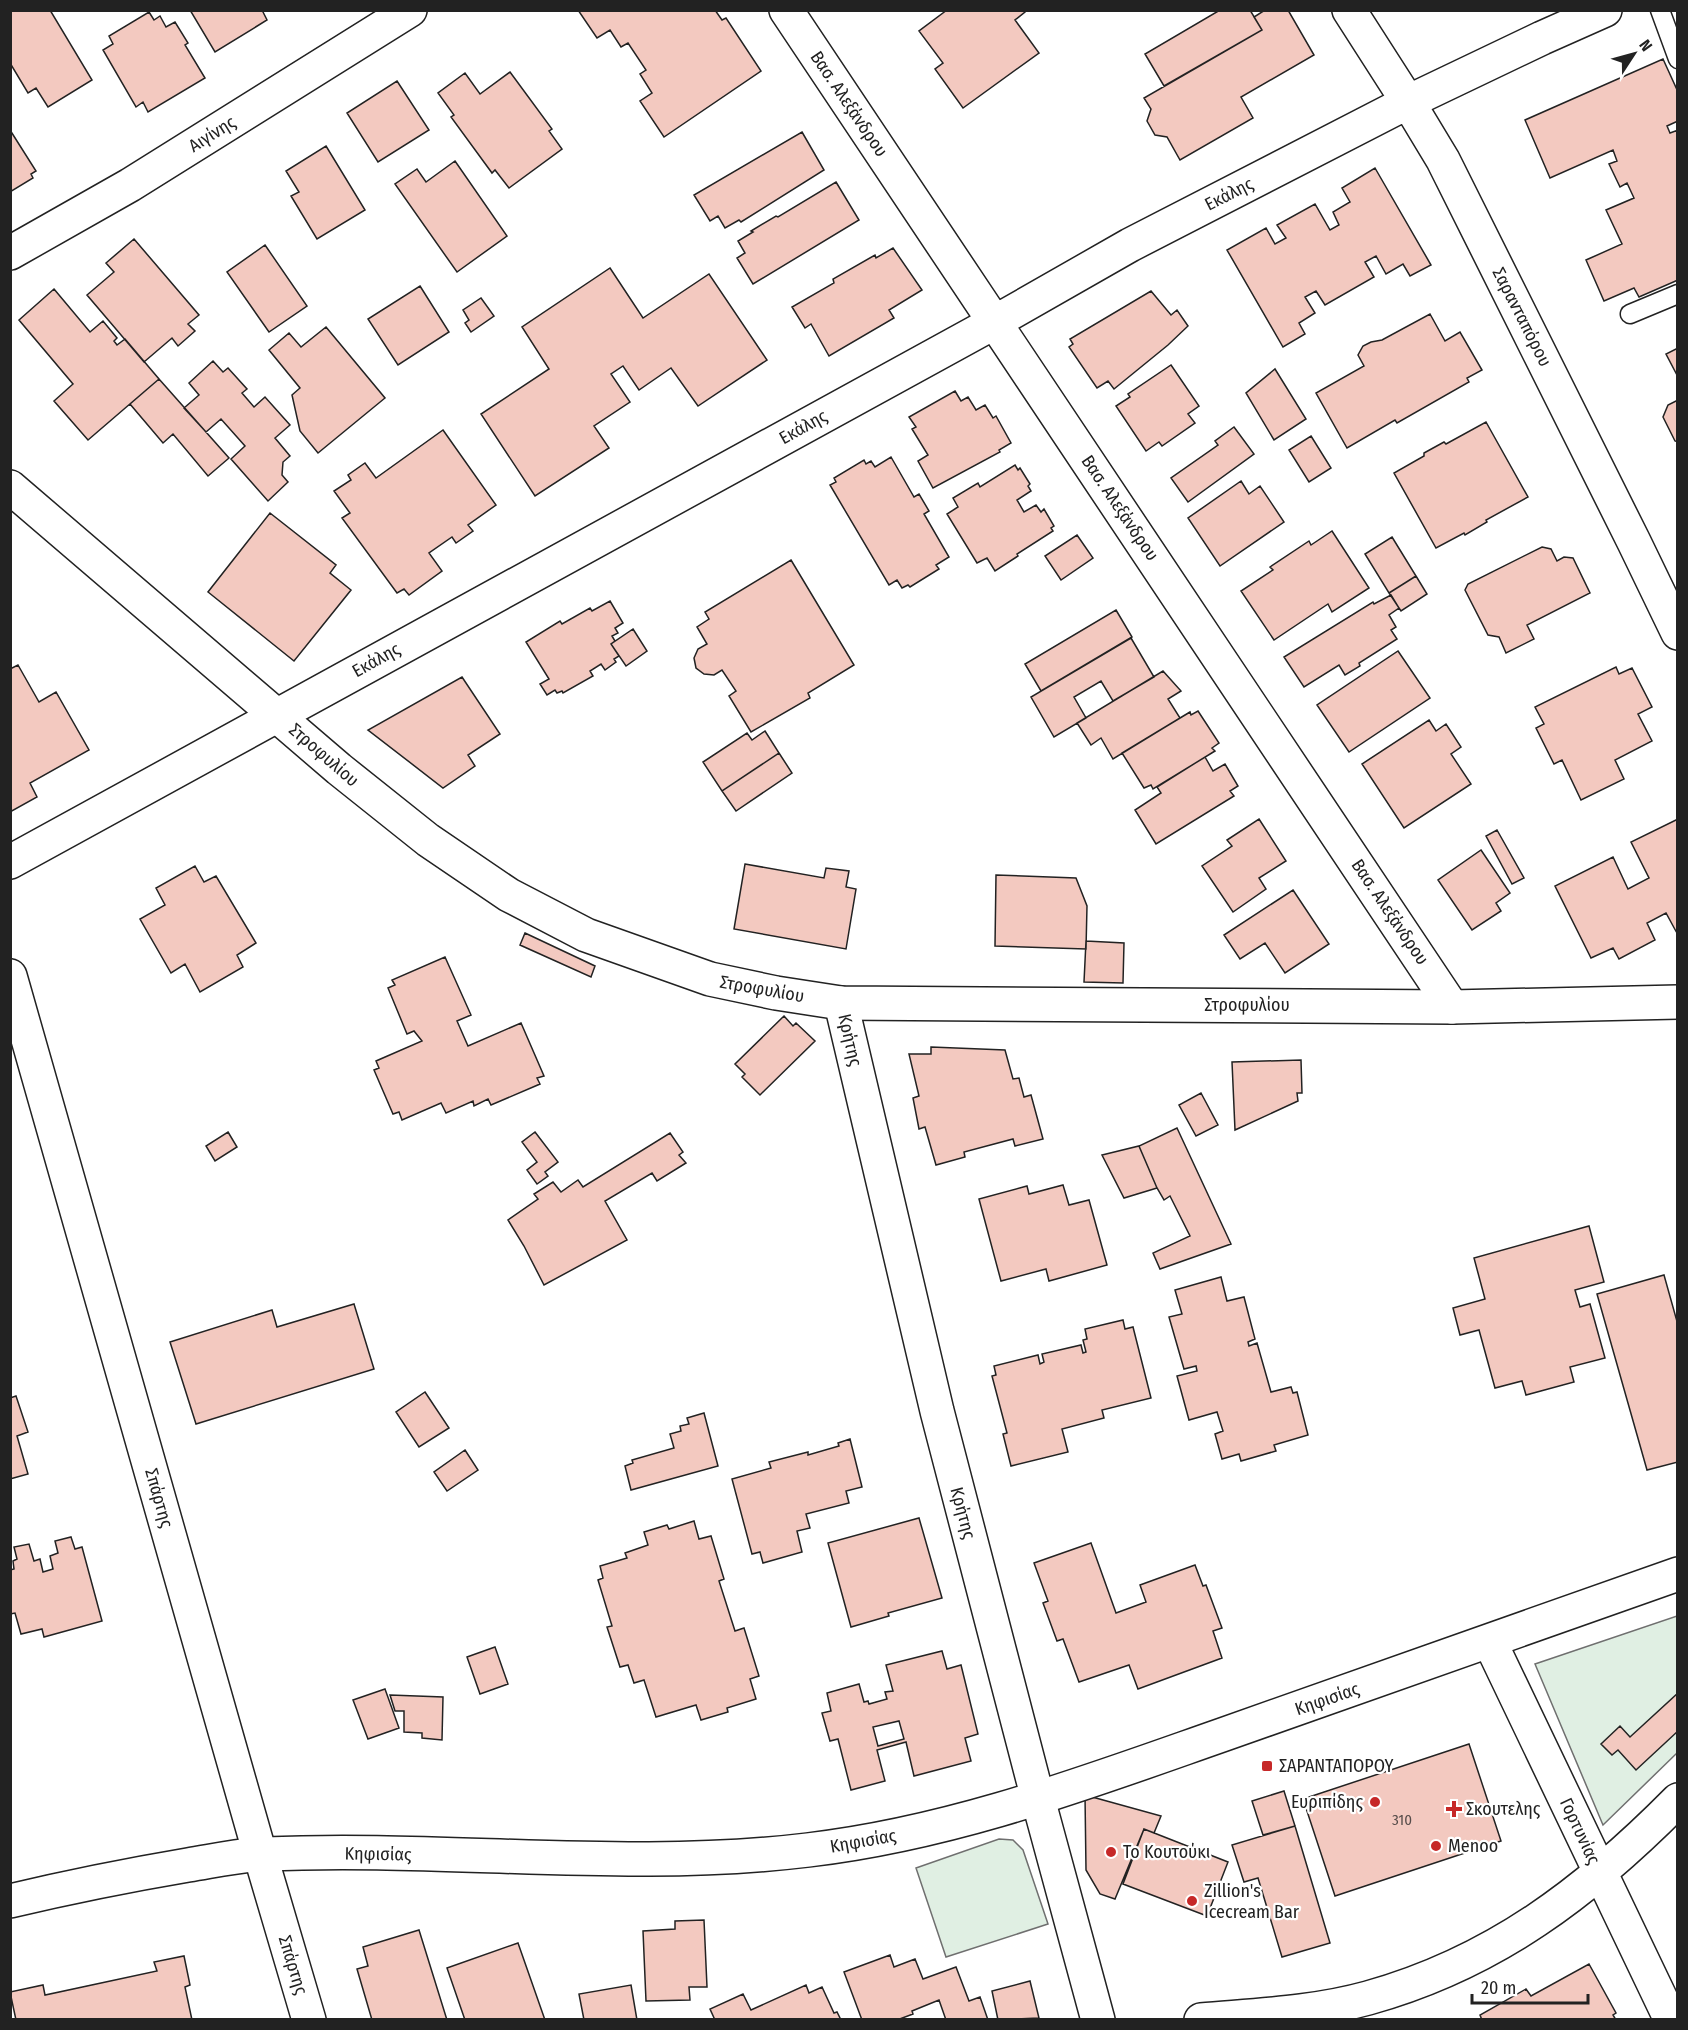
<svg xmlns="http://www.w3.org/2000/svg" width="1688" height="2030" viewBox="0 0 1688 2030" font-family="'Fira Sans Condensed',sans-serif">
	<rect width="100%" height="100%" fill="#fff"/>
	<path fill="#e0efe3" stroke="#6f6f6f" stroke-width="1.5" d="M1677,1616V1753L1603,1825L1535,1664Z
		M999,1839L1013,1840L1023,1850L1048,1924L946,1957L916,1868Z"/>
	<path fill="#f3c9c0" stroke="#222" stroke-width="1.5" fill-rule="evenodd" d="M10,10H50L92,80L48,107L36,88L28,93L10,63Z
		M190,10H262L267,20L215,52Z
		M578,10H715L722,20L726,18L761,71L664,137L640,101L652,93L640,74L646,70L628,43L621,47L610,30L597,38Z
		M947,10H1024L1025,12L1015,20L1039,53L963,108L935,69L943,63L919,31Z
		M1220,10H1250L1262,30L1164,86L1145,54Z
		M1265,10H1288L1314,55L1241,97L1253,118L1180,160L1167,137L1155,135L1147,121L1151,109L1144,98L1262,30L1254,17Z
		M149,12L154,20L160,16L166,27L175,22L188,43L185,45L205,78L148,112L143,102L136,107L103,50L113,44L109,36Z
		M1663,59L1678,92V121L1667,126L1670,133L1678,130V280L1639,297L1634,288L1604,301L1586,260L1622,244L1606,210L1634,198L1627,183L1620,187L1609,164L1617,161L1613,150L1550,178L1525,120Z
		M510,72L552,129L549,131L562,149L509,188L495,170L492,173L451,117L454,115L438,93L465,73L480,94Z
		M397,81L429,130L378,162L347,113Z
		M10,130L36,171L31,174L33,178L10,192Z
		M802,132L824,170L741,222L739,220L725,228L718,216L710,221L694,195Z
		M326,146L365,210L317,239L291,196L299,192L286,171Z
		M455,161L507,236L457,272L395,184L417,169L426,182Z
		M1375,168L1431,265L1410,276L1403,264L1386,274L1376,256L1365,262L1374,277L1325,305L1316,291L1305,297L1315,313L1299,323L1305,334L1283,347L1227,250L1266,228L1275,244L1286,238L1277,225L1315,204L1330,230L1339,225L1333,212L1350,202L1342,188Z
		M836,182L859,220L753,284L737,258L745,253L738,241L753,232L751,231L776,216L778,217Z
		M134,239L199,315L188,324L195,331L178,346L172,338L144,362L87,295L114,272L106,263Z
		M265,245L307,306L269,332L227,272Z
		M893,248L922,290L889,310L894,318L829,356L811,324L805,328L792,307L834,283L833,279L875,255L876,258Z
		M610,268L643,318L709,274L767,360L698,406L671,368L639,390L623,366L611,374L630,402L594,426L609,448L535,496L481,414L549,369L522,327Z
		M420,286L449,332L398,365L368,319Z
		M54,289L90,332L103,321L117,338L114,341L117,345L125,339L159,379L88,440L54,401L73,384L19,320Z
		M1151,291L1171,315L1177,310L1188,326L1168,345L1114,389L1108,381L1097,388L1069,347L1073,344L1070,339Z
		M481,298L494,316L471,332L465,323L469,320L463,310Z
		M1430,314L1445,341L1460,332L1482,370L1467,378L1469,382L1397,423L1395,420L1347,448L1316,393L1364,366L1358,355L1363,346L1371,342L1382,340Z
		M326,327L385,398L318,453L300,431L292,395L300,388L269,350L289,333L301,347Z
		M1678,348V377L1666,354Z
		M213,361L223,372L228,368L247,389L242,393L254,407L265,397L290,425L275,438L290,456L283,462L282,475L288,482L268,501L231,459L245,446L221,419L206,432L184,408L199,395L189,383Z
		M1171,365L1199,406L1188,414L1195,423L1162,446L1159,442L1146,451L1116,406L1130,397L1128,394Z
		M1275,369L1306,419L1274,440L1246,393Z
		M159,379L229,458L208,476L173,434L163,443L130,404Z
		M955,391L961,401L968,397L976,410L985,405L993,418L996,416L1011,443L999,450L1000,452L933,488L918,461L928,455L912,429L916,427L909,417Z
		M1678,400V442L1675,441L1663,417L1668,405Z
		M1486,422L1528,497L1486,520L1487,522L1465,535L1464,533L1436,548L1394,473L1424,456V453L1444,442L1446,444Z
		M1234,427L1254,454L1188,502L1171,478L1218,445L1215,441Z
		M443,430L496,505L468,525L473,531L456,543L452,537L429,553L442,571L409,595L404,589L397,593L342,518L350,513L334,491L351,480L348,475L365,463L376,478Z
		M1311,436L1331,468L1309,482L1289,450Z
		M891,457L914,497L919,494L929,511L924,514L949,557L936,565L939,569L910,587L908,585L902,588L897,580L889,585L830,485L836,482L834,478L864,460L866,464L871,461L875,467Z
		M1015,465L1018,470L1020,468L1030,484L1028,486L1031,491L1017,500L1024,512L1036,505L1041,512L1044,509L1054,526L1051,528L1053,531L1017,554L1018,556L995,571L987,558L977,563L947,514L958,507L953,498L978,483L980,487Z
		M1241,481L1249,494L1260,486L1284,522L1220,566L1188,518Z
		M270,513L336,565L330,573L351,590L294,661L208,592Z
		M1332,531L1369,588L1332,612L1328,604L1274,640L1241,591L1273,570L1270,567L1309,541L1311,545Z
		M1077,535L1093,558L1061,580L1045,556Z
		M1392,537L1416,576L1389,593L1365,554Z
		M1542,547L1551,549L1557,561L1564,557L1573,558L1590,593L1527,625L1534,639L1506,653L1499,637L1488,635L1465,590L1468,584Z
		M791,560L854,665L808,693L810,698L751,732L729,696L736,691L722,670L714,675L704,674L696,668L694,658L698,649L707,644L697,627L709,619L705,612Z
		M1416,576L1427,594L1401,611L1389,593Z
		M1391,595L1399,608L1389,615L1396,627L1391,630L1397,639L1359,663L1360,666L1345,675L1339,665L1304,687L1284,657L1373,602L1374,604Z
		M610,601L623,623L615,628L618,633L612,636L615,641L611,644L619,656L614,659L616,662L605,670L601,664L590,671L593,676L563,693L562,691L557,693L555,690L547,695L540,684L549,679L526,642L560,621L562,624L590,608L592,611Z
		M1116,610L1132,637L1041,691L1025,664Z
		M633,629L647,651L626,666L611,644Z
		M1131,638L1154,677L1113,701L1101,681L1074,697L1086,718L1054,737L1031,697Z
		M1398,651L1430,698L1349,752L1317,705Z
		M18,665L39,702L56,692L89,750L30,783L37,797L10,812V669Z
		M1616,667L1619,674L1632,668L1652,707L1638,714L1652,741L1615,760L1624,779L1581,800L1562,760L1554,764L1536,728L1544,724L1535,707Z
		M1163,671L1181,691L1168,699L1180,718L1113,759L1101,738L1091,745L1077,723Z
		M462,677L500,734L468,755L475,766L443,788L368,730Z
		M1198,711L1219,743L1212,748L1215,751L1153,789L1151,785L1144,788L1122,753L1190,712L1191,715Z
		M1429,720L1436,731L1446,724L1461,747L1451,754L1471,784L1404,828L1362,764Z
		M765,731L779,753L722,791L703,762L747,733L752,740Z
		M779,753L792,773L736,811L722,791Z
		M1205,757L1213,771L1225,764L1238,786L1230,791L1234,796L1156,844L1135,810L1161,793L1157,787Z
		M1259,819L1286,861L1259,878L1266,889L1233,912L1202,866L1232,846L1227,840Z
		M1678,819V935L1666,913L1647,923L1655,940L1619,959L1613,948L1591,958L1555,886L1613,857L1628,889L1649,878L1631,842Z
		M1497,830L1524,878L1512,884L1486,836Z
		M1481,850L1510,893L1496,903L1501,911L1472,930L1438,880Z
		M745,864L824,878L826,868L849,871L846,887L856,889L846,949L734,929Z
		M195,866L204,882L216,876L256,943L237,955L243,967L200,992L185,964L171,973L140,919L165,905L156,888Z
		M996,875L1076,878L1087,906L1086,949L995,946Z
		M1293,890L1329,944L1285,973L1265,943L1240,959L1224,935Z
		M525,933L595,966L591,977L520,945Z
		M1086,941L1124,943L1123,983L1084,982Z
		M445,957L471,1015L457,1021L468,1046L521,1023L544,1076L537,1078L540,1084L491,1105L488,1099L474,1106L473,1101L446,1113L441,1103L402,1120L399,1112L393,1114L374,1070L379,1068L376,1061L422,1041L414,1031L407,1034L388,988L395,985L392,980Z
		M784,1016L793,1026L796,1023L815,1041L760,1095L742,1077L745,1074L735,1064Z
		M931,1047L1005,1050L1013,1079L1019,1078L1024,1097L1031,1095L1043,1139L1015,1146L1013,1139L964,1152L965,1157L936,1165L925,1127L919,1129L913,1098L919,1096L909,1054H931Z
		M1301,1060L1302,1093H1297L1298,1101L1235,1130L1232,1062Z
		M1201,1093L1218,1125L1196,1136L1179,1105Z
		M1177,1128L1231,1244L1160,1269L1153,1253L1190,1236L1170,1196L1164,1200L1157,1188L1139,1146Z
		M228,1132L237,1147L215,1161L206,1146Z
		M535,1132L558,1162L545,1172L548,1176L537,1184L527,1170L537,1162L522,1142Z
		M670,1133L683,1152L679,1155L686,1163L657,1181L652,1173L605,1201L627,1240L544,1285L524,1246L508,1220L538,1199L534,1194L553,1182L561,1192L578,1180L583,1187Z
		M1139,1146L1157,1188L1124,1198L1102,1155Z
		M1063,1185L1069,1205L1089,1200L1107,1265L1049,1281L1046,1269L1001,1281L979,1199L1027,1186L1029,1194Z
		M1589,1226L1604,1282L1575,1290L1580,1307L1590,1304L1605,1358L1570,1367L1574,1382L1526,1395L1522,1381L1495,1388L1479,1330L1460,1335L1453,1308L1485,1299L1474,1258Z
		M1664,1275L1678,1325V1462L1647,1470L1597,1294Z
		M1221,1277L1227,1301L1244,1297L1255,1339L1248,1342L1249,1346L1257,1343L1271,1392L1291,1387L1293,1393L1297,1392L1308,1435L1274,1445L1276,1451L1241,1461L1239,1454L1222,1459L1215,1434L1223,1431L1217,1412L1189,1420L1177,1376L1197,1371L1196,1366L1184,1369L1169,1317L1182,1314L1175,1290Z
		M354,1304L374,1369L196,1424L170,1342L272,1310L277,1327Z
		M1123,1320L1125,1329L1133,1327L1151,1398L1102,1410L1104,1418L1062,1429L1068,1452L1011,1466L1003,1434L1007,1433L992,1376L996,1375L994,1366L1038,1355L1040,1364L1044,1362L1042,1354L1081,1345L1083,1353L1086,1352L1083,1340L1087,1339L1085,1329Z
		M425,1392L449,1428L419,1447L396,1412Z
		M16,1396L28,1432L17,1436L28,1474L10,1479V1398Z
		M704,1413L718,1466L631,1490L625,1466L633,1463L632,1460L674,1448L670,1434L681,1431L680,1426L689,1424L687,1418Z
		M850,1439L862,1487L846,1491L849,1503L806,1514L810,1528L797,1531L802,1552L763,1563L760,1552L752,1554L732,1479L771,1468L769,1462L808,1452V1455L839,1446L838,1443Z
		M465,1450L478,1470L447,1491L434,1472Z
		M919,1518L942,1598L888,1613L889,1616L851,1627L828,1543Z
		M694,1521L699,1539L711,1536L724,1579L719,1581L735,1631L744,1628L759,1676L750,1679L756,1699L727,1708L728,1712L701,1720L696,1705L656,1717L644,1680L634,1683L628,1665L620,1667L607,1627L612,1626L598,1580L603,1578L600,1566L627,1558L625,1553L648,1545L644,1532L667,1525L669,1529Z
		M71,1537L75,1549L82,1547L102,1621L44,1637L42,1629L21,1634L15,1613L10,1614V1570L14,1569L13,1561L17,1559L14,1547L29,1544L34,1561L40,1559L43,1572L53,1569L50,1556L58,1553L55,1541Z
		M1091,1543L1116,1613L1146,1602L1140,1585L1195,1565L1203,1586L1206,1585L1222,1628L1213,1631L1222,1658L1138,1689L1129,1665L1079,1682L1063,1639L1057,1641L1043,1603L1048,1601L1034,1563Z
		M495,1647L508,1684L480,1694L467,1657Z
		M942,1651L947,1669L961,1665L978,1734L965,1738L971,1761L914,1776L906,1742L877,1750L885,1781L851,1790L838,1739L830,1741L822,1713L831,1711L827,1693L859,1684L864,1702L868,1701L869,1704L887,1699L885,1692L893,1691L886,1665ZM899,1721L904,1739L878,1746L873,1727Z
		M385,1689L399,1728L368,1739L353,1700Z
		M1678,1693V1731L1636,1770L1618,1750L1612,1755L1601,1744L1620,1726L1630,1737Z
		M390,1695L443,1697L442,1740L422,1738V1733L404,1732V1711H395Z
		M1469,1744L1501,1841L1335,1896L1303,1799Z
		M1284,1791L1295,1826L1263,1835L1252,1801Z
		M1085,1795L1161,1816L1154,1833L1144,1829L1115,1899L1100,1894L1086,1870Z
		M1295,1826L1330,1943L1282,1957L1258,1878L1244,1882L1232,1845Z
		M1144,1829L1228,1862L1207,1916L1123,1884Z
		M704,1920L707,1987H689L690,2000L646,2001L643,1931L675,1929V1921Z
		M419,1930L447,2020H372L357,1969L368,1966L363,1947Z
		M518,1943L545,2020H465L447,1968Z
		M890,1955L894,1967L915,1959L923,1979L956,1967L969,2001L980,1997L988,2020H946L939,2000L912,2011L913,2014L897,2020H862L844,1972Z
		M184,1956L190,1985L185,1987L192,2020H16L10,1992L43,1985L45,1995L157,1971L154,1962Z
		M1589,1964L1616,2013L1613,2015L1616,2020H1482L1480,2015L1526,1989L1531,1996Z
		M1030,1981L1039,2018L998,2020L992,1991Z
		M631,1985L637,2020H584L579,1994Z
		M806,1985L809,1993L822,1987L834,2013L837,2012L841,2020H715L710,2009L743,1994L751,2010Z"/>
	<g fill="none" stroke-linecap="round" stroke-linejoin="round">
		<defs>
			<path id="service" d="M1660,10L1678,59
				M1630,314L1678,294"/>
			<path id="minor" d="M786,10L1452,1007
				M1349,10L1408,102L1443,160L1634,542L1678,633
				M10,253L130,185L410,10
				M10,862L995,322L1130,245L1408,102L1542,38L1605,10
				M10,976L260,1854L309,2020
				M841,1003L937,1411L1038,1799L1098,2020
				M1490,1642L1671,2020
				M1201,2020C1257,2015 1314,2013 1368,1998C1494,1963 1587,1892 1678,1800"/>
			<path id="tertiary" d="M10,487L339,769L428,840L509,895L586,935L710,979L776,993L841,1003L1452,1007L1678,1002"/>
			<path id="primary" d="M10,1901C69,1887 129,1875 188,1865C213,1861 239,1855 265,1854C445,1846 627,1872 808,1850C953,1833 1085,1783 1222,1735C1374,1682 1526,1629 1678,1574"/>
		</defs>
		<use href="#service" stroke="#222" stroke-width="21"/>
		<use href="#minor" stroke="#222" stroke-width="36"/>
		<use href="#tertiary" stroke="#222" stroke-width="36"/>
		<use href="#primary" stroke="#222" stroke-width="36"/>
		<use href="#service" stroke="#fff" stroke-width="18"/>
		<use href="#minor" stroke="#fff" stroke-width="33"/>
		<use href="#tertiary" stroke="#fff" stroke-width="33"/>
		<use href="#primary" stroke="#fff" stroke-width="33"/>
	</g>
	<g fill="#c62828" stroke="#fff" stroke-width="2">
		<rect x="1261" y="1760" width="12" height="12" rx="3"/>
		<circle cx="1375" cy="1802" r="6"/>
		<path d="M1451 1800h6v6h6v6h-6v6h-6v-6h-6v-6h6z"/>
		<circle cx="1436" cy="1846" r="6"/>
		<circle cx="1111" cy="1852" r="6"/>
		<circle cx="1192" cy="1901" r="6"/>
	</g>
	<g text-anchor="middle" stroke-width="4.5" stroke-linejoin="round" paint-order="stroke">
		<g font-size="15" fill="#564c4a">
			<text x="1402" y="1825">310</text>
		</g>
		<g font-size="18" fill="#222" stroke="#fff">
			<text transform="translate(849 104) rotate(56)" y="6">Βασ. Αλεξάνδρου</text>
			<text transform="translate(212 134) rotate(-32)" y="6">Αιγίνης</text>
			<text transform="translate(1229 194) rotate(-27)" y="6">Εκάλης</text>
			<text transform="translate(1522 317) rotate(63)" y="6">Σαρανταπόρου</text>
			<text transform="translate(803 427) rotate(-29)" y="6">Εκάλης</text>
			<text transform="translate(1120 508) rotate(56)" y="6">Βασ. Αλεξάνδρου</text>
			<text transform="translate(376 660) rotate(-29)" y="6">Εκάλης</text>
			<text transform="translate(324 755) rotate(41)" y="6">Στροφυλίου</text>
			<text transform="translate(1390 912) rotate(56)" y="6">Βασ. Αλεξάνδρου</text>
			<text transform="translate(762 989) rotate(10)" y="6">Στροφυλίου</text>
			<text x="1247" y="1011">Στροφυλίου</text>
			<text transform="translate(850 1040) rotate(77)" y="6">Κρήτης</text>
			<text transform="translate(159 1498) rotate(74)" y="6">Σπάρτης</text>
			<text transform="translate(963 1513) rotate(75)" y="6">Κρήτης</text>
			<text transform="translate(1327 1699) rotate(-19)" y="6">Κηφισίας</text>
			<text transform="translate(1580 1831) rotate(65)" y="6">Γορτυνίας</text>
			<text transform="translate(863 1841) rotate(-10)" y="6">Κηφισίας</text>
			<text transform="translate(378 1854) rotate(1)" y="6">Κηφισίας</text>
			<text transform="translate(293 1965) rotate(73)" y="6">Σπάρτης</text>
		</g>
		<g font-size="18" fill="#222" stroke="#fff" text-anchor="start">
			<text x="1279" y="1772">ΣΑΡΑΝΤΑΠΟΡΟΥ</text>
			<text x="1363" y="1808" text-anchor="end">Ευριπίδης</text>
			<text x="1466" y="1815">Σκουτελης</text>
			<text x="1448" y="1852">Menoo</text>
			<text x="1123" y="1858">Το Κουτούκι</text>
			<text x="1204" y="1897">Zillion's<tspan x="1204" dy="21">Icecream Bar</tspan></text>
		</g>
	</g>
	<rect width="1688" height="2030" fill="none" stroke="#222222" stroke-width="24"/>
	<g transform="translate(1634 54) rotate(54)" stroke="#ffffff" stroke-width="4.5" paint-order="stroke">
	<path d="M0-4.5L10 22L0 15L-10 22Z" fill="#222222"/>
	<text y="-9" font-size="16" font-weight="bold" text-anchor="middle" fill="#222222">N</text>
	</g>
	<path d="M1472 1994v9h116v-9" fill="none" stroke="#222222" stroke-width="3"/>
	<text x="1481" y="1994" font-size="18" fill="#222222" stroke="#ffffff" stroke-width="4.5" paint-order="stroke">20 m</text>
</svg>
